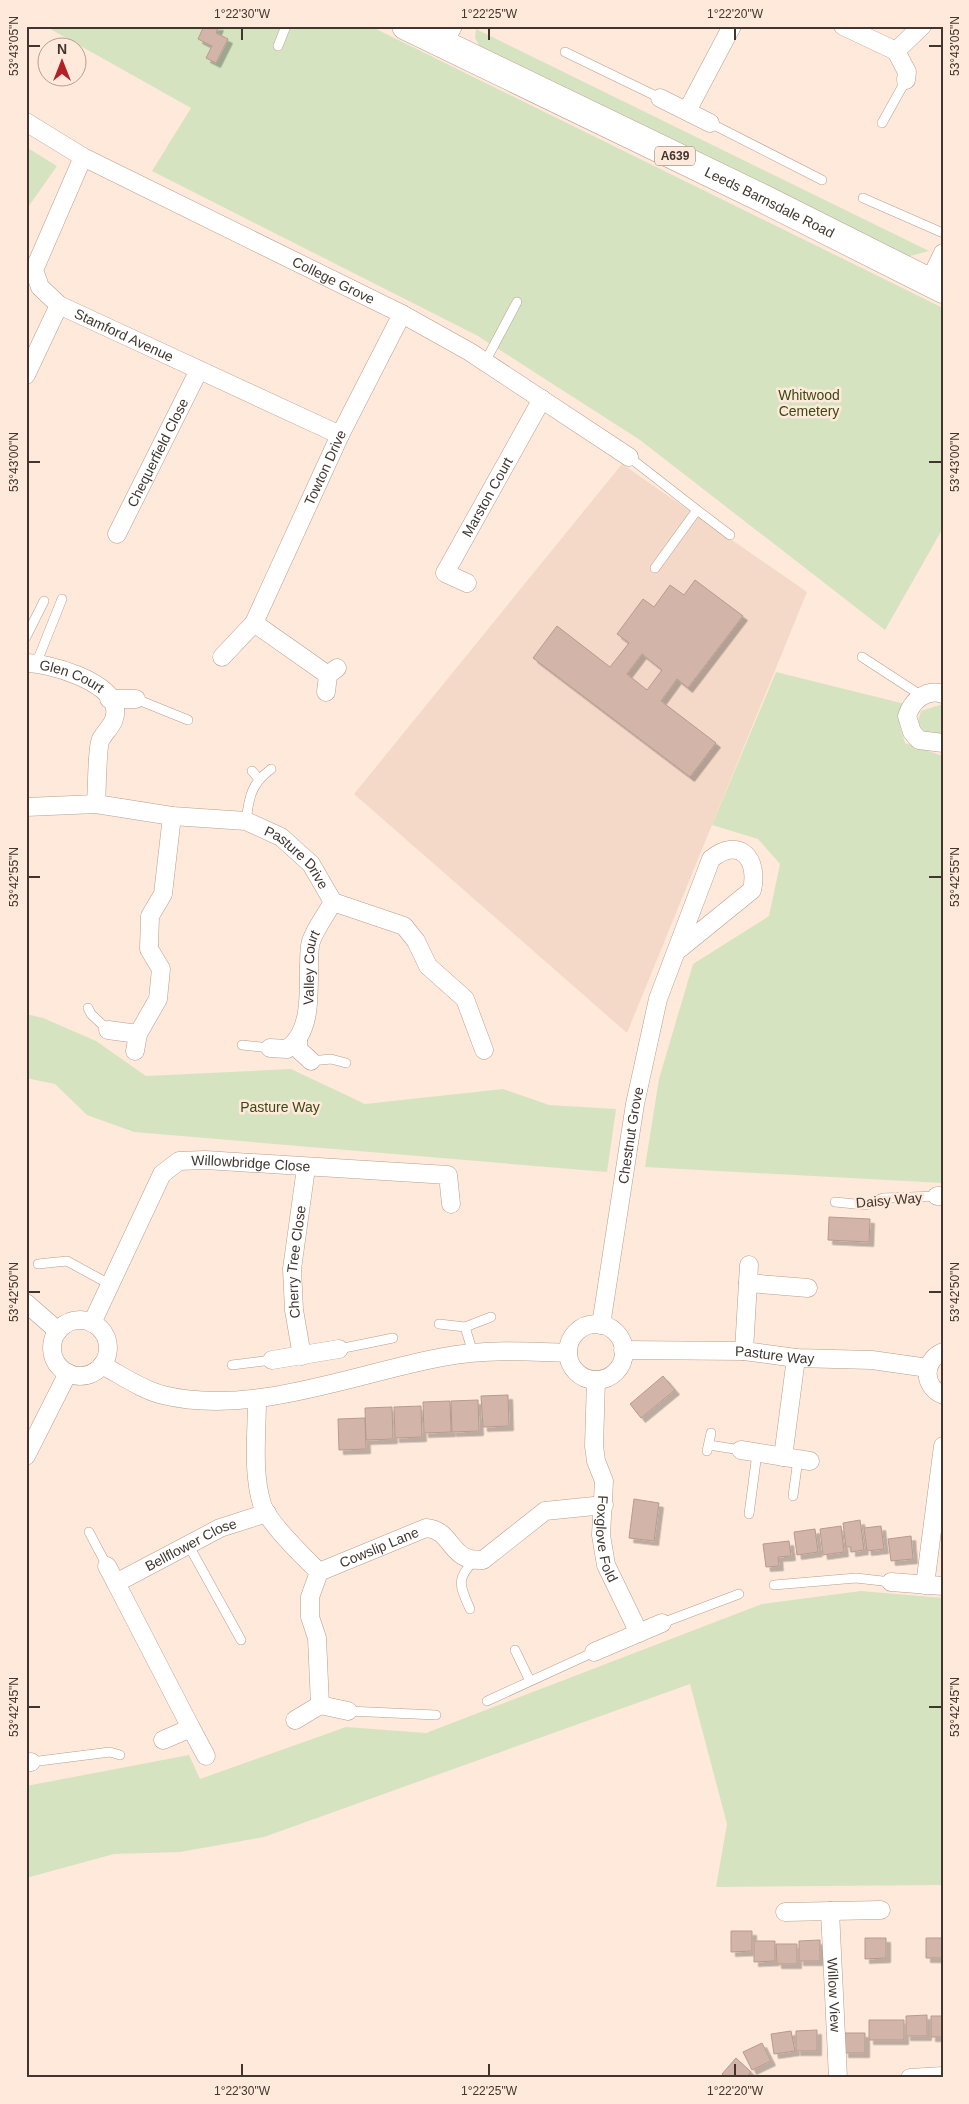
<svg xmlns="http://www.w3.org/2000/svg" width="969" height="2104" viewBox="0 0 969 2104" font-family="Arial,sans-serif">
	<defs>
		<filter id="shadow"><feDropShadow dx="4.5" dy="4.5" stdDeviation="0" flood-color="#0004"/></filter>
	</defs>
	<rect width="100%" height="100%" fill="#ffe9da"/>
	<path fill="#f4d9c8" d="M622,464L807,592L627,1033L354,794Z"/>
	<path fill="#d6e3c1" d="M45,26H204L198,39L212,46L206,58L216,63L228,40L216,33L219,26H370L943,308V528L885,630L640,440L478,336L152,171L191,108Z
		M476,29L929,251L910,256L902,255L480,47L475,38Z
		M26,147L57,166L26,210Z
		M776,672L905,704L899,723L905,743L943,756V1183L645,1167L659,1079L693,964L769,916L780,864L758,839L712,825Z
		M943,704V737C929,736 923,734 918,721L921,711Z
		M26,1014L43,1018L96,1041L146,1076L291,1069L365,1104L503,1089L549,1105L616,1109L607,1172L134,1132L87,1115L55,1084L26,1078Z
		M861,1591L943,1598V1885L716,1887L727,1824L690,1684L264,1837L180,1852L114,1854L26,1878V1786L189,1755L200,1779L346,1727L426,1733L762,1604Z"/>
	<path fill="#d2b5a8" stroke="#b79a8e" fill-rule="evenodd" filter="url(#shadow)" d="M204,26H219L216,33L228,39L216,63L206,58L212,46L198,39Z
		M695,580L743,616L688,688L677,679L661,701L716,743L690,777L533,658L557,626L610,667L629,643L617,634L643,599L654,607L670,585L684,595ZM642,654L662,670L647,690L627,674Z
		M829,1217L870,1219L869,1242L828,1240Z
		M663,1376L675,1390L641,1418L630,1404Z
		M508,1395L509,1426L483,1427L481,1396Z
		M478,1400L479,1431L452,1432L451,1401Z
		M450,1401L451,1432L424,1433L423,1402Z
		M421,1406L422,1437L395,1438L394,1407Z
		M392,1407L393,1439L366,1440L365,1408Z
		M365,1418L366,1449L339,1450L338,1419Z
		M634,1499L659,1503L654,1541L629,1538Z
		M860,1520L864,1550L851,1552V1547H846L843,1523Z
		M841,1526L844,1552L823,1555L820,1529Z
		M881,1526L884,1549L867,1551L864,1528Z
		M815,1529L818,1552L797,1555L794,1532Z
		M911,1536L913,1559L891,1561L888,1539Z
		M789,1541L791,1556L778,1557L779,1566L766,1567L763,1544Z
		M731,1931H752V1951L731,1952Z
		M865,1938H886V1958L865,1959Z
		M926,1938H943V1958H926Z
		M820,1940V1961H799V1941Z
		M754,1941H775V1961L754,1962Z
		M776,1944H797V1964H777Z
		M927,2015V2036H906V2016Z
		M931,2016H943V2037H931Z
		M869,2020H904V2040H869Z
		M817,2030V2051H796V2031Z
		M791,2031L795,2051L774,2054L771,2034Z
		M844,2033H865V2053H844Z
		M762,2043L771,2061L752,2070L743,2052Z
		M736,2058L751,2072L745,2078H727L722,2074Z"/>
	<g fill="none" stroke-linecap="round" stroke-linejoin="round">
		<defs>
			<path id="service" d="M278,46L286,26
				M565,52L660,98
				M710,123L822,180
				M882,123L906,80
				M863,198L943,233
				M485,362L517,302
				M629,457L697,510L655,568
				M697,510L730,535
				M26,637L44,601
				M862,657L922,696
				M36,664L62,599
				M136,699L188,720
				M252,771L258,778
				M246,821C249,797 251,784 271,769
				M88,1008L91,1014L108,1030
				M242,1045L270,1048
				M311,1061L331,1059L346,1063
				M835,1202L865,1205L883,1198L937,1196
				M38,1264L67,1261L111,1285
				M439,1324L465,1327L491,1317
				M465,1327L473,1353
				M339,1349L393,1338
				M232,1365L272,1360
				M709,1445L741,1450
				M707,1451L711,1433
				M793,1496L798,1459
				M749,1514L757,1453
				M89,1532L107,1566
				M189,1546L241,1640
				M774,1585L856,1578L891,1582
				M470,1609C460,1586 455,1579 475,1560
				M662,1623L739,1594
				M515,1650L530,1681
				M487,1701L594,1652
				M348,1711L436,1715
				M31,1762L110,1752L120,1755"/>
			<g id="minor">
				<path d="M843,26L896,51"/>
				<path d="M443,45L453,26"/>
				<path d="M906,80L907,72L896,51L922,26"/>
				<path d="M660,98L710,123"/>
				<path d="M687,111L732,26"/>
				<path id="s1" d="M26,122L83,157L402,314L470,352L629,457"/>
				<path id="s2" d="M83,157L34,270L40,287L59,305L340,435"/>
				<path d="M929,282L943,253"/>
				<path d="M26,375L59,305"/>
				<path id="s3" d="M117,534L199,370"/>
				<path id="s4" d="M467,583L445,573L542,399"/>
				<path id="s5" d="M254,623L340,435L402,314"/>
				<path d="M222,657L254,623L328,675"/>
				<path id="s6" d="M26,663C49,663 111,681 115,708C117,722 108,728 101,739C97,746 97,792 96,804"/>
				<path d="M326,692L328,675L337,668"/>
				<path d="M943,694C926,688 912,701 907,716L912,732L919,740L943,743"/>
				<path d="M109,699H136"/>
				<path id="s7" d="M26,807L96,804L172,816L246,821L281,837L311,864L333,902L404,926L416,941L428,966L465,999L484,1050"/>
				<path d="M108,1030L138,1034"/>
				<path d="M298,1038V1049L311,1061"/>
				<path id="s8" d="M270,1048L287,1049C317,1029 306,977 310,946C311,935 327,913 333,902"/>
				<path d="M135,1051L138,1034L158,999L161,969L149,949L150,916L163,894L172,816"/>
				<path d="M937,1196H943"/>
				<path d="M748,1283L808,1288"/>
				<path d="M26,1303L58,1331"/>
				<circle cx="80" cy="1348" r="28"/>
				<path id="s9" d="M92,1323L162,1174L179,1161L205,1160L448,1175L451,1204"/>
				<circle cx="596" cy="1352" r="28"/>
				<path id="s10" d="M601,1325L635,1104L658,999L711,859C740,836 759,859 752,890L678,950"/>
				<path id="s11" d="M623,1350L744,1351L796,1358L872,1360L928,1368"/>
				<path d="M744,1351L749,1265"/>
				<path d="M943,1352C922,1361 923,1387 943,1395"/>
				<path id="s12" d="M302,1356L294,1310L292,1269L306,1168"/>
				<path d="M272,1360L339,1349"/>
				<path d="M102,1365C121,1375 142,1390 163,1395C252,1417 356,1373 443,1357C485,1349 526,1351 568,1353"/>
				<path id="s13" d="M596,1380L594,1446L596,1461L604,1481L601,1535L606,1565L639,1633"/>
				<path d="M257,1399C257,1433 252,1472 262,1504C268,1523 304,1557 319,1572"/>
				<path d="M741,1450L810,1461"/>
				<path d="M26,1456L68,1373"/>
				<path d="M783,1457L796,1358"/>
				<path d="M107,1566L116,1583"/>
				<path id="s14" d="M319,1572L426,1528C454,1530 448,1562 483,1560L545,1511L604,1505"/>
				<path d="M319,1572L310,1597V1617L317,1638L320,1705"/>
				<path d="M891,1582L943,1586"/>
				<path d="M925,1585L943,1446"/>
				<path d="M594,1652L662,1623"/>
				<path d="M295,1720L320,1705L348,1711"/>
				<path d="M191,1728L206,1756"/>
				<path id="s15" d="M163,1740L191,1728L116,1583L220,1528L267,1513"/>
				<path d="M26,1763L31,1762"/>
				<path id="s16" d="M830,1911L838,2078"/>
				<path d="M785,1912L881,1910"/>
				<path d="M910,2078L943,2076"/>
			</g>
			<g id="primary">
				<path id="s17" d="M406,26L764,199L943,289"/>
			</g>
		</defs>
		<use href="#service" stroke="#b79e8d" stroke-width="10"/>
		<use href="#minor" stroke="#b79e8d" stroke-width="19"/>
		<use href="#primary" stroke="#b79e8d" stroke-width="29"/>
		<use href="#service" stroke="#fff" stroke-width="9"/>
		<use href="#minor" stroke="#fff" stroke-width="18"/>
		<use href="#primary" stroke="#fff" stroke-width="28"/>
	</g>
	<path fill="none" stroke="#40362f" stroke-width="2" d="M242,28V40M489,28V40M735,28V40M28,46H40M929,46H942M28,462H40M929,462H942M28,877H40M929,877H942M28,1292H40M929,1292H942M28,1707H40M929,1707H942M242,2064V2076M489,2064V2076M735,2064V2076"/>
	<g text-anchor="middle" stroke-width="5" stroke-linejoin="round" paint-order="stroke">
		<rect fill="#ffe9da" stroke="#796c62" stroke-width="1" x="655" y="146.5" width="40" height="19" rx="4"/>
		<g font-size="12" font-weight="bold" fill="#40362f">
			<text x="675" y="160">A639</text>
		</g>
		<g font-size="14" fill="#40362f" stroke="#ffe9da">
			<text dy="5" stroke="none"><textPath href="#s17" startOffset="404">Leeds Barnsdale Road</textPath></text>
			<text dy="5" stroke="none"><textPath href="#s1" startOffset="346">College Grove</textPath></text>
			<text dy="5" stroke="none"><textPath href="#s2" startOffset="239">Stamford Avenue</textPath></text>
			<text dy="5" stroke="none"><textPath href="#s3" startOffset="91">Chequerfield Close</textPath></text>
			<text dy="5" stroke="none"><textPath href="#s5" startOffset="171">Towton Drive</textPath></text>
			<text dy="5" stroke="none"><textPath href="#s4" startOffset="111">Marston Court</textPath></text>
			<text dy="5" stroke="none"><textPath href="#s6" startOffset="48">Glen Court</textPath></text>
			<text dy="5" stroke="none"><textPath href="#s7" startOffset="285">Pasture Drive</textPath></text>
			<text dy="5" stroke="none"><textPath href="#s8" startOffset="105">Valley Court</textPath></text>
			<text dy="5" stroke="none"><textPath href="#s10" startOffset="192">Chestnut Grove</textPath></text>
			<text dy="5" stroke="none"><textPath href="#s9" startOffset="258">Willowbridge Close</textPath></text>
			<text transform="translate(889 1200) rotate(-5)" y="5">Daisy Way</text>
			<text dy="5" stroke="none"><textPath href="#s12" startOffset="95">Cherry Tree Close</textPath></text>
			<text dy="5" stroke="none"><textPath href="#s11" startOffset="152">Pasture Way</textPath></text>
			<text dy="5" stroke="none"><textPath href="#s13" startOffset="161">Foxglove Fold</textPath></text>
			<text dy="5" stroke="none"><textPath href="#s15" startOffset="278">Bellflower Close</textPath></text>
			<text dy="5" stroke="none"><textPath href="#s14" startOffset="65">Cowslip Lane</textPath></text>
			<text dy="5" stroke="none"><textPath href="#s16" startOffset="84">Willow View</textPath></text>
		</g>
		<g font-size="14" fill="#3a4914" stroke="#ffe9da">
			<text x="809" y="400">Whitwood<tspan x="809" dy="16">Cemetery</tspan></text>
			<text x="280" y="1112">Pasture Way</text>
		</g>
	</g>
	<rect width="969" height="2104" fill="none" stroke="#ffe9da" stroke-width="55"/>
	<g transform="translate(62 62)"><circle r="24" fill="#ffe9da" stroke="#b3a196"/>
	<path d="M0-4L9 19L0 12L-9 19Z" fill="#b22128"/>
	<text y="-8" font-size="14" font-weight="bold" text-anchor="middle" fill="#40362f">N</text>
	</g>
	<rect x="28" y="28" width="914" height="2048" fill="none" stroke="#40362f" stroke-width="2"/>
	<g font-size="12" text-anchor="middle" fill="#40362f">
		<text x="242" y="18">1°22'30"W</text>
		<text x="489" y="18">1°22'25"W</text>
		<text x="735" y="18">1°22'20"W</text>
		<text transform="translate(14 46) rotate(-90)" y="4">53°43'05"N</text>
		<text transform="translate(955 46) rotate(-90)" y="4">53°43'05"N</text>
		<text transform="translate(14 462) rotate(-90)" y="4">53°43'00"N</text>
		<text transform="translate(955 462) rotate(-90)" y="4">53°43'00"N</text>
		<text transform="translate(14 877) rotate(-90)" y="4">53°42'55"N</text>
		<text transform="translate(955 877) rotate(-90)" y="4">53°42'55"N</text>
		<text transform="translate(14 1292) rotate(-90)" y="4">53°42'50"N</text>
		<text transform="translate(955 1292) rotate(-90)" y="4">53°42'50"N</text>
		<text transform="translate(14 1707) rotate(-90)" y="4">53°42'45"N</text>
		<text transform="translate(955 1707) rotate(-90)" y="4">53°42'45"N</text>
		<text x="242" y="2095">1°22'30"W</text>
		<text x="489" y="2095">1°22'25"W</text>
		<text x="735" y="2095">1°22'20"W</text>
	</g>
</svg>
